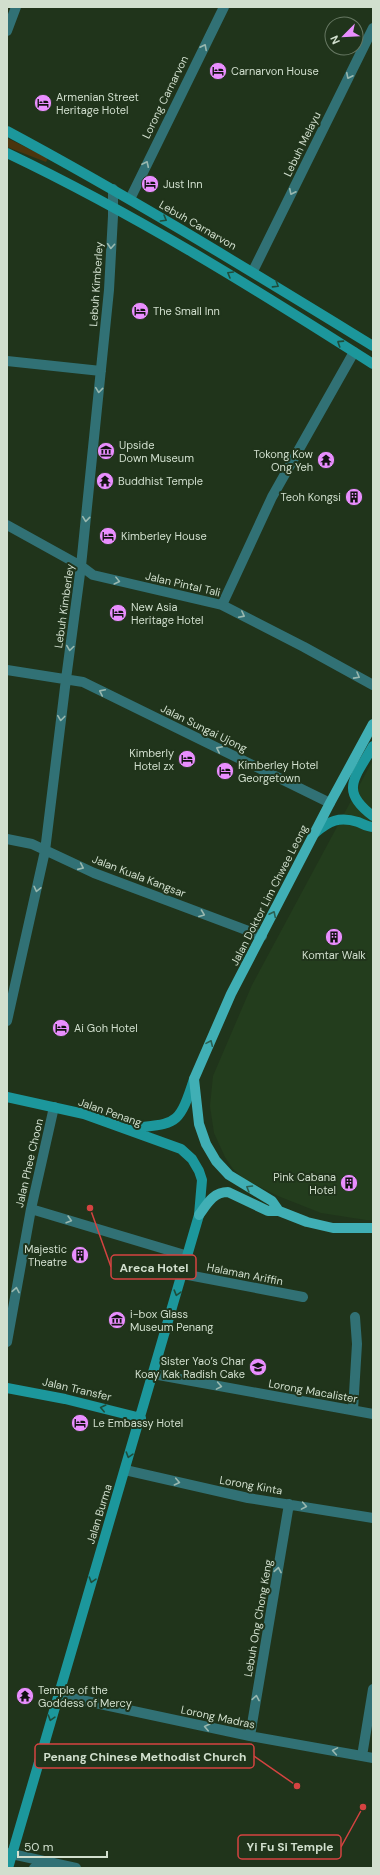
<svg xmlns="http://www.w3.org/2000/svg" width="380" height="1875" viewBox="0 0 380 1875" font-family="'DM Sans',sans-serif">
	<rect width="100%" height="100%" fill="#20341b"/>
	<path fill="#233d1d" d="M373,760V1220H366L321,1213L278,1196L244,1179L233,1169L225,1157L214,1133L210,1106L213,1076L252,985Z"/>
	<path fill="#4a350e" d="M7,138L48,158L46,162L7,147Z"/>
	<g fill="none" stroke-linecap="round" stroke-linejoin="round">
		<path stroke="#317175" stroke-width="10" d="M7,31L16,7
			M130,199L224,7
			M253,271L373,28
			M7,361L101,371
			M7,525L81,566L93,575L222,605L304,647L373,685
			M222,605L272,497L354,352
			M7,670L83,682L330,803
			M7,839L32,844L94,873L262,936
			M7,1021L45,851L66,679L81,566L109,290L113,216V189
			M31,1209L188,1256
			M183,1274L303,1297
			M7,1342L31,1209L54,1107
			M153,1374L373,1414
			M353,1410L357,1344L355,1317
			M125,1470L248,1498L373,1518
			M58,1695L250,1736L373,1758
			M250,1736L289,1504
			M362,1756L373,1689
			M7,1853L76,1868
			M34,1868L50,1863"/>
		<path stroke="#1c979c" stroke-width="10" d="M7,131C132,198 252,272 373,346
			M7,153C135,214 254,288 373,364
			M373,746C356,777 338,790 373,816
			M315,833C329,821 339,816 358,822C363,824 368,827 373,827
			M7,1097L84,1114L181,1149L192,1159L199,1171L202,1180L199,1215L8,1868
			M128,1129C176,1122 178,1129 194,1079
			M7,1388L65,1399L141,1418"/>
		<path stroke="#40afb5" stroke-width="10" d="M279,1211L272,1201L229,1175L216,1161L206,1144L199,1124L194,1079L231,994L330,803L373,724
			M199,1215C207,1204 213,1192 228,1192L268,1211H279L307,1222L333,1228H373"/>
	</g>
	<defs><path id="oneway-chevron" d="M-2-3.5L2.5 0L-2 3.5" fill="none" stroke-width="1.6" stroke-linecap="round" stroke-linejoin="round"/></defs>
	<g stroke="#99b8af">
		<use href="#oneway-chevron" transform="translate(204 47) rotate(-63)"/>
		<use href="#oneway-chevron" transform="translate(349 76) rotate(116)"/>
		<use href="#oneway-chevron" transform="translate(146 164) rotate(-65)"/>
		<use href="#oneway-chevron" transform="translate(292 192) rotate(116)"/>
		<use href="#oneway-chevron" transform="translate(111 246) rotate(94)"/>
		<use href="#oneway-chevron" transform="translate(99 390) rotate(96)"/>
		<use href="#oneway-chevron" transform="translate(86 519) rotate(96)"/>
		<use href="#oneway-chevron" transform="translate(117 581) rotate(14)"/>
		<use href="#oneway-chevron" transform="translate(242 615) rotate(27)"/>
		<use href="#oneway-chevron" transform="translate(70 648) rotate(98)"/>
		<use href="#oneway-chevron" transform="translate(357 676) rotate(29)"/>
		<use href="#oneway-chevron" transform="translate(102 692) rotate(-154)"/>
		<use href="#oneway-chevron" transform="translate(61 718) rotate(97)"/>
		<use href="#oneway-chevron" transform="translate(219 749) rotate(-154)"/>
		<use href="#oneway-chevron" transform="translate(81 867) rotate(24)"/>
		<use href="#oneway-chevron" transform="translate(37 889) rotate(103)"/>
		<use href="#oneway-chevron" transform="translate(202 914) rotate(21)"/>
		<use href="#oneway-chevron" transform="translate(69 1220) rotate(16)"/>
		<use href="#oneway-chevron" transform="translate(16 1290) rotate(-80)"/>
		<use href="#oneway-chevron" transform="translate(219 1386) rotate(10)"/>
		<use href="#oneway-chevron" transform="translate(177 1482) rotate(12)"/>
		<use href="#oneway-chevron" transform="translate(304 1506) rotate(10)"/>
		<use href="#oneway-chevron" transform="translate(278 1570) rotate(-80)"/>
		<use href="#oneway-chevron" transform="translate(256 1698) rotate(-80)"/>
		<use href="#oneway-chevron" transform="translate(207 1727) rotate(-167)"/>
		<use href="#oneway-chevron" transform="translate(335 1751) rotate(-170)"/>
	</g>
	<g stroke="#1f4d3b">
		<use href="#oneway-chevron" transform="translate(164 219) rotate(30)"/>
		<use href="#oneway-chevron" transform="translate(230 274) rotate(-150)"/>
		<use href="#oneway-chevron" transform="translate(276 285) rotate(32)"/>
		<use href="#oneway-chevron" transform="translate(340 343) rotate(-147)"/>
		<use href="#oneway-chevron" transform="translate(177 1293) rotate(106)"/>
		<use href="#oneway-chevron" transform="translate(103 1408) rotate(-167)"/>
		<use href="#oneway-chevron" transform="translate(129 1455) rotate(107)"/>
		<use href="#oneway-chevron" transform="translate(92 1580) rotate(107)"/>
		<use href="#oneway-chevron" transform="translate(51 1718) rotate(107)"/>
	</g>
	<g stroke="#2b5f51">
		<use href="#oneway-chevron" transform="translate(273 914) rotate(-64)"/>
		<use href="#oneway-chevron" transform="translate(210 1043) rotate(-66)"/>
		<use href="#oneway-chevron" transform="translate(249 1188) rotate(-149)"/>
	</g>
	<defs>
		<symbol id="hotel-disc" viewBox="-11 -11 22 22"><circle r="9.5" fill="#e98efe" stroke="#20341b"/><path d="M-6-4.5h1.5V1H6V5H4.5V3h-9V5H-6ZM-4 0a1.8 1.8 0 1 1 3.6 0ZM.5 0V-2.5h3Q6-2.5 6 0Z" fill="#111"/></symbol>
		<symbol id="museum-disc" viewBox="-11 -11 22 22"><circle r="9.5" fill="#e98efe" stroke="#20341b"/><path d="M0-6L6-3V-2H-6V-3ZM-5-1h2V3h-2ZM-1-1h2V3h-2ZM3-1h2V3H3ZM-6 4H6V6H-6Z" fill="#111"/></symbol>
		<symbol id="temple-disc" viewBox="-11 -11 22 22"><circle r="9.5" fill="#e98efe" stroke="#20341b"/><path d="M0-6L5-2H3V0L6.5 2.5H4V6H1.5V3h-3V6H-4V2.5H-6.5L-3 0V-2H-5Z" fill="#111"/></symbol>
		<symbol id="building-disc" viewBox="-11 -11 22 22"><circle r="9.5" fill="#e98efe" stroke="#20341b"/><path d="M-4-6H4V6H1V3H-1V6H-4ZM-2.5-4.3h1.7v1.8h-1.7ZM.8-4.3h1.7v1.8H.8ZM-2.5-1h1.7V.8h-1.7ZM.8-1h1.7V.8H.8Z" fill="#111"/></symbol>
		<symbol id="school-disc" viewBox="-11 -11 22 22"><circle r="9.5" fill="#e98efe" stroke="#20341b"/><path d="M0-5L7-2L0 1L-7-2ZM-4 1L0 2.5L4 1V4Q0 6-4 4Z" fill="#111"/></symbol>
	</defs>
	<g fill-rule="evenodd">
		<use href="#hotel-disc" x="208" y="61" width="20" height="20"/>
		<use href="#hotel-disc" x="33" y="93" width="20" height="20"/>
		<use href="#hotel-disc" x="140" y="174" width="20" height="20"/>
		<use href="#hotel-disc" x="130" y="301" width="20" height="20"/>
		<use href="#museum-disc" x="96" y="441" width="20" height="20"/>
		<use href="#temple-disc" x="316" y="450" width="20" height="20"/>
		<use href="#temple-disc" x="95" y="471" width="20" height="20"/>
		<use href="#building-disc" x="344" y="487" width="20" height="20"/>
		<use href="#hotel-disc" x="98" y="526" width="20" height="20"/>
		<use href="#hotel-disc" x="108" y="603" width="20" height="20"/>
		<use href="#hotel-disc" x="177" y="749" width="20" height="20"/>
		<use href="#hotel-disc" x="215" y="761" width="20" height="20"/>
		<use href="#building-disc" x="324" y="927" width="20" height="20"/>
		<use href="#hotel-disc" x="51" y="1018" width="20" height="20"/>
		<use href="#building-disc" x="339" y="1173" width="20" height="20"/>
		<use href="#building-disc" x="70" y="1245" width="20" height="20"/>
		<use href="#museum-disc" x="107" y="1310" width="20" height="20"/>
		<use href="#school-disc" x="248" y="1357" width="20" height="20"/>
		<use href="#hotel-disc" x="70" y="1413" width="20" height="20"/>
		<use href="#temple-disc" x="15" y="1686" width="20" height="20"/>
	</g>
	<g text-anchor="middle" stroke-width="4" stroke-linejoin="round" paint-order="stroke">
		<g font-size="11" fill="#d1dfce" stroke="#20341b" text-anchor="start">
			<text x="231" y="75">Carnarvon House</text>
			<text x="56" y="101">Armenian Street<tspan x="56" dy="13">Heritage Hotel</tspan></text>
			<text x="163" y="188">Just Inn</text>
			<text x="153" y="315">The Small Inn</text>
			<text x="119" y="449">Upside<tspan x="119" dy="13">Down Museum</tspan></text>
			<text x="313" y="458" text-anchor="end">Tokong Kow<tspan x="313" dy="13">Ong Yeh</tspan></text>
			<text x="118" y="485">Buddhist Temple</text>
			<text x="341" y="501" text-anchor="end">Teoh Kongsi</text>
			<text x="121" y="540">Kimberley House</text>
			<text x="131" y="611">New Asia<tspan x="131" dy="13">Heritage Hotel</tspan></text>
			<text x="174" y="757" text-anchor="end">Kimberly<tspan x="174" dy="13">Hotel zx</tspan></text>
			<text x="238" y="769">Kimberley Hotel<tspan x="238" dy="13">Georgetown</tspan></text>
			<text x="334" y="959" text-anchor="middle">Komtar Walk</text>
			<text x="74" y="1032">Ai Goh Hotel</text>
			<text x="336" y="1181" text-anchor="end">Pink Cabana<tspan x="336" dy="13">Hotel</tspan></text>
			<text x="67" y="1253" text-anchor="end">Majestic<tspan x="67" dy="13">Theatre</tspan></text>
			<text x="130" y="1318">i-box Glass<tspan x="130" dy="13">Museum Penang</tspan></text>
			<text x="245" y="1365" text-anchor="end">Sister Yao’s Char<tspan x="245" dy="13">Koay Kak Radish Cake</tspan></text>
			<text x="93" y="1427">Le Embassy Hotel</text>
			<text x="38" y="1694">Temple of the<tspan x="38" dy="13">Goddess of Mercy</tspan></text>
		</g>
		<g font-size="11" fill="#d1dfce" stroke="#20341b">
			<text transform="translate(165 97) rotate(-64)" y="4">Lorong Carnarvon</text>
			<text transform="translate(302 144) rotate(-64)" y="4">Lebuh Melayu</text>
			<text transform="translate(198 225) rotate(30)" y="4">Lebuh Carnarvon</text>
			<text transform="translate(96 284) rotate(-86)" y="4">Lebuh Kimberley</text>
			<text transform="translate(183 584) rotate(13)" y="4">Jalan Pintal Tali</text>
			<text transform="translate(64 606) rotate(-82)" y="4">Lebuh Kimberley</text>
			<text transform="translate(204 728) rotate(26)" y="4">Jalan Sungai Ujong</text>
			<text transform="translate(139 876) rotate(21)" y="4">Jalan Kuala Kangsar</text>
			<text transform="translate(269 895) rotate(-63)" y="4">Jalan Doktor Lim Chwee Leong</text>
			<text transform="translate(110 1112) rotate(19)" y="4">Jalan Penang</text>
			<text transform="translate(29 1163) rotate(-77)" y="4">Jalan Phee Choon</text>
			<text transform="translate(245 1274) rotate(11)" y="4">Halaman Ariffin</text>
			<text transform="translate(77 1389) rotate(13)" y="4">Jalan Transfer</text>
			<text transform="translate(313 1391) rotate(10)" y="4">Lorong Macalister</text>
			<text transform="translate(251 1485) rotate(10)" y="4">Lorong Kinta</text>
			<text transform="translate(99 1514) rotate(-73)" y="4">Jalan Burma</text>
			<text transform="translate(258 1618) rotate(-80)" y="4">Lebuh Ong Chong Keng</text>
			<text transform="translate(218 1717) rotate(12)" y="4">Lorong Madras</text>
		</g>
	</g>
	<path fill="none" stroke="#d54341" stroke-width="1.5" d="M90 1208L111 1267M297 1786L254 1756M363 1807L341 1847"/>
	<g fill="#d54341" stroke="#20341b" stroke-width="1.5">
		<circle cx="90" cy="1208" r="4"/>
		<circle cx="297" cy="1786" r="4"/>
		<circle cx="363" cy="1807" r="4"/>
	</g>
	<g fill="#20341b" stroke="#d54341" stroke-width="1.5">
		<rect x="111" y="1255" width="85" height="24" rx="4"/>
		<rect x="35" y="1744" width="219" height="24" rx="4"/>
		<rect x="238" y="1835" width="103" height="24" rx="4"/>
	</g>
	<g font-size="12" text-anchor="middle" font-weight="bold" fill="#d1dfce">
		<text x="154" y="1272">Areca Hotel</text>
		<text x="145" y="1761">Penang Chinese Methodist Church</text>
		<text x="290" y="1851">Yi Fu Si Temple</text>
	</g>
	<rect width="380" height="1875" fill="none" stroke="#d1dfce" stroke-width="16"/>
	<g transform="translate(344 36) rotate(246)"><circle r="19" fill="#20341b" stroke="#677863"/>
	<path d="M0-3L7 15L0 10L-7 15Z" fill="#e98efe"/>
	<text y="-6" font-size="11" font-weight="bold" text-anchor="middle" fill="#d1dfce">N</text>
	</g>
	<path d="M18 1851v6h89v-6" fill="none" stroke="#d1dfce" stroke-width="2"/>
	<text x="24" y="1851" font-size="12" fill="#d1dfce" stroke="#20341b" stroke-width="3" paint-order="stroke">50 m</text>
</svg>
